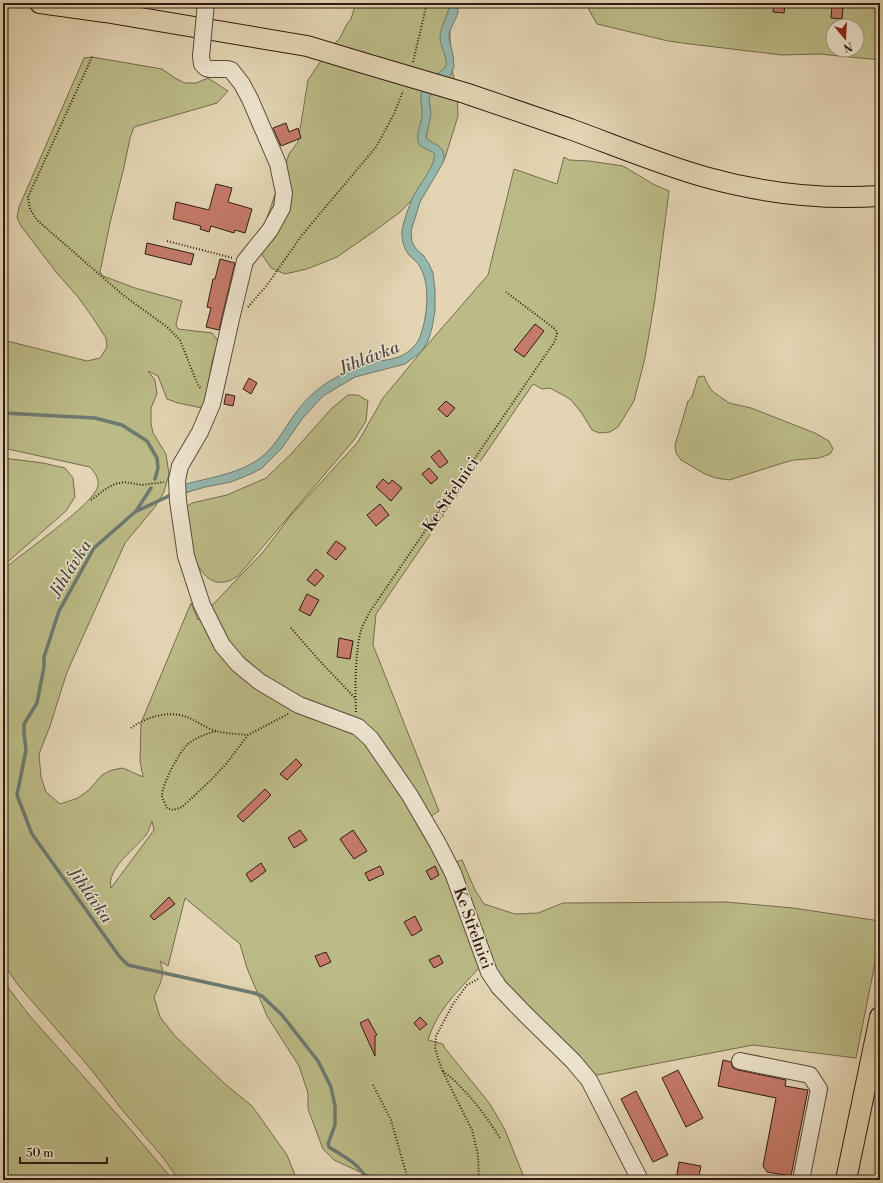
<svg xmlns="http://www.w3.org/2000/svg" width="883" height="1183" viewBox="0 0 883 1183" font-family="'Libre Bodoni',serif">
	<rect width="100%" height="100%" fill="#e3d5b3"/>
	<filter id="stains"><feTurbulence type="fractalNoise" baseFrequency=".005" numOctaves="4"/><feColorMatrix values="0 0 0 0 .2 0 0 0 0 .09 0 0 0 0 .02 0 0 0 .5 -.17"/></filter>
	<radialGradient id="worn" r=".72"><stop offset=".6" stop-color="#630" stop-opacity="0"/><stop offset="1" stop-color="#630" stop-opacity=".3"/></radialGradient>
	<path fill="#bbbb87" stroke="#766b4c" fill-rule="evenodd" d="M356,3H449L451,65L457,92L458,116L445,158L423,189L399,213L373,232L337,257L307,269L285,274L271,268L261,253L259,241L289,154L298,142L308,80L329,49L340,38L347,24L351,19Z
		M588,3H880V60L819,54L782,55L690,44L668,41L597,24L589,10ZM833,26H857V50H833Z
		M92,57L162,69L175,78L185,83H196L208,78L228,91L217,103L134,127L130,138L124,167L110,223L100,272L103,276L135,288L182,301L176,324L178,329L212,333L218,341L212,362L205,403L202,408L178,403L167,399L158,376L148,371L155,380L157,394L151,408V424L153,433L166,454L169,474L164,492L155,507L125,543L67,672L50,726L39,754L41,777L46,792L60,804L78,798L89,790L102,775L112,770L123,768L143,777L140,761L141,723L191,603L198,620L264,551L291,515L358,442L383,398L421,352L488,275L514,169L557,184L564,157L569,160L589,161L623,166L653,184L669,191L655,299L645,358L634,401L618,427L610,432L599,433L592,430L581,412L570,399L550,388L542,389L533,384L376,614L373,645L439,811L417,825L450,879L479,968C459,990 437,1010 428,1040L443,1044L444,1047L490,1104L505,1130L525,1180H385L360,1172L334,1160L323,1149L308,1109V1093L299,1066L267,1016L247,968L240,944L185,898L168,966L160,961C166,975 160,984 154,997L160,1017L175,1036L225,1084L252,1106L287,1155L297,1180H179L161,1155L123,1111L90,1068L18,985L3,963V570C20,554 95,504 98,486C99,478 95,473 90,467L3,448V340L87,361L100,358L107,347L106,338L93,318L78,297L56,272L21,226L17,218L19,207L84,58ZM152,821L154,830L111,888C106,869 135,849 146,835C149,831 150,826 152,821Z
		M704,376L707,383L712,391L729,403L751,408L815,433L829,441L833,449L830,454L819,458L794,460L783,463L729,480L716,478L705,474L681,460L676,453L675,445L688,401L692,397L698,377Z
		M348,395H358L368,401L366,421L354,440L238,576C219,589 206,581 196,562C194,558 192,554 191,551C187,537 187,521 186,507L192,503L227,495L266,478L292,453L332,408Z
		M3,458L43,463L65,468L73,478L75,497L71,503L66,511L3,566Z
		M462,860L475,890L484,904L515,914L538,913L563,903L726,902L793,908L880,921V938L856,1058L753,1045L592,1076L496,974L453,863Z
		M3,981L29,1015L130,1129L168,1174L172,1180H3Z"/>
	<path fill="#95b8ae" stroke="#6d7970" d="M450,3H458V13L449,33V38L453,55L454,67L450,76L431,93L429,99L431,114L426,138C435,146 445,144 444,161L420,202L411,231L412,242L416,249L423,255L429,264L433,273L435,291V311L432,328L428,341L421,352L405,364L355,377L323,396L302,419L282,448L262,468L253,473L231,482L205,487L185,493L183,485C210,477 242,474 264,455C275,445 282,433 290,421C302,403 316,388 335,378C348,371 363,364 377,361C383,360 390,360 395,358C405,356 416,347 420,337C427,318 431,285 420,267C418,262 414,260 410,256C404,250 401,238 402,230C404,220 408,209 412,199C417,187 437,165 434,153C430,150 421,148 419,144C415,136 421,124 422,117C423,107 418,98 423,89C425,86 427,82 430,79C435,74 443,72 446,65C448,59 440,46 440,38C440,27 448,16 450,3Z"/>
	<g fill="none" stroke-linecap="round" stroke-linejoin="round">
		<path stroke="#6d7970" stroke-width="3.5" d="M3,413L95,418L122,425L147,441L157,458L158,468L155,479
			M173,494L135,512L94,548L59,611L44,657V667L37,703L24,724V733L26,750L17,795L32,834L119,956L128,965L254,993L262,996L282,1015L318,1061L331,1087L335,1106V1125L328,1144L329,1147C343,1156 360,1164 367,1180
			M136,511L151,488"/>
	</g>
	<path fill="#c57a6a" stroke="#301b12" d="M774,3L785,4L784,13L773,12Z
		M832,6L843,8L842,19L831,18Z
		M286,123L289,132L298,128L301,138L281,146L273,128Z
		M216,184L232,188L228,202L252,209L245,233L235,230L234,233L211,226L209,232L200,229L201,226L173,219L176,202L209,210Z
		M147,243L194,254L191,265L145,254Z
		M220,259L235,263L219,330L206,327L211,308L207,307L213,279H215Z
		M535,324L544,331L524,357L514,350Z
		M249,378L257,383L251,394L243,389Z
		M226,394L235,396L233,406L224,404Z
		M446,401L455,408L447,417L438,409Z
		M439,450L448,462L440,468L431,457Z
		M429,468L438,478L431,484L422,474Z
		M383,479L389,484L392,480L402,488L391,501L376,487Z
		M380,504L389,515L376,526L367,515Z
		M336,541L346,548L336,560L327,553Z
		M316,569L324,576L315,586L307,580Z
		M307,594L319,600L310,616L299,610Z
		M339,638L353,641L350,659L337,657Z
		M296,759L302,765L287,780L280,774Z
		M265,789L271,795L243,822L237,816Z
		M300,830L307,840L294,848L288,838Z
		M353,830L367,851L354,859L340,839Z
		M261,863L266,871L251,882L246,874Z
		M380,866L384,874L369,881L365,873Z
		M435,866L439,875L431,880L426,871Z
		M169,897L175,904L154,920L150,916Z
		M415,916L422,930L412,936L404,922Z
		M326,952L331,962L320,967L315,956Z
		M439,955L443,963L434,968L429,960Z
		M420,1017L427,1024L420,1030L414,1023Z
		M368,1019L377,1035L375,1036V1056L360,1023Z
		M723,1060L731,1062L733,1068L738,1070L786,1080L785,1086L808,1090L791,1176L767,1172L763,1166L776,1098L718,1086Z
		M678,1070L703,1118L686,1127L662,1078Z
		M636,1091L668,1155L653,1162L621,1099Z
		M679,1162L701,1166L698,1180H676Z"/>
	<g fill="none" stroke-linecap="round" stroke-linejoin="round">
		<defs>
			<path id="minor" d="M201,56L202,64L206,68L210,69H227L231,70L242,84L250,99L278,164L284,193L282,208L270,230L245,261L231,319L212,404L200,432L180,466L177,480L178,501L186,556L202,605L222,645L238,664L260,682L299,705L358,727L371,739L409,794L437,842L453,873L489,972L499,987L525,1014L573,1061L589,1080L640,1180
				M740,1061L810,1075L819,1089L801,1180"/>
			<path id="major" d="M40,3L105,12L307,46L360,62
				M570,129C614,145 659,164 705,177C762,193 821,200 880,196
				M846,1180L880,1017"/>
		</defs>
		<use href="#minor" stroke="#5d4a3a" stroke-width="18"/>
		<use href="#major" stroke="#301b12" stroke-width="22"/>
		<path stroke="#301b12" stroke-width="2" stroke-dasharray="1 2" stroke-linecap="butt" d="M92,57L28,197L30,209L37,220L123,295L167,327L180,340L197,383L201,389
			M413,62L427,3
			M167,241L233,258
			M248,307L267,285L302,235L376,147L394,114L403,91
			M91,500L107,488L115,484L124,482L142,485L164,482
			M291,628L317,658L355,698
			M356,712C355,688 355,653 361,630C363,625 366,619 369,613L555,341L557,333L555,329L506,292
			M131,728C146,717 169,710 187,717C197,721 207,729 217,731C227,734 238,734 248,735
			M216,731C206,734 197,737 188,744C179,752 162,784 162,796C163,800 166,805 167,808L173,810L182,807L209,782L226,764L248,735L288,714
			M478,979L467,985L453,1004L436,1036L435,1049L442,1070L472,1130L478,1155L479,1180
			M443,1071C467,1090 484,1113 500,1138
			M373,1085L391,1120L408,1180"/>
		<use href="#minor" stroke="#ede4ce" stroke-width="16"/>
		<use href="#major" stroke="#e3d5b3" stroke-width="20"/>
		<defs>
			<path id="minor-bridge" d="M201,56L206,3"/>
			<path id="major-bridge" d="M360,62L465,93L570,129"/>
		</defs>
		<use href="#minor-bridge" stroke="#5d4a3a" stroke-width="18" stroke-linecap="butt"/>
		<use href="#major-bridge" stroke="#301b12" stroke-width="22" stroke-linecap="butt"/>
		<use href="#minor-bridge" stroke="#ede4ce" stroke-width="16"/>
		<use href="#major-bridge" stroke="#e3d5b3" stroke-width="20"/>
	</g>
	<g text-anchor="middle" stroke-width="3" stroke-linejoin="round" paint-order="stroke">
		<g font-size="16" fill="#301b12" stroke="#ede4ce">
			<text transform="translate(450 494) rotate(-56)" y="6">Ke Střelnici</text>
			<text transform="translate(474 928) rotate(70)" y="6">Ke Střelnici</text>
		</g>
		<g font-size="17" font-style="italic" fill="#4e4a41" stroke="#ede4ce">
			<text transform="translate(369 357) rotate(-21)" y="6">Jihlávka</text>
			<text transform="translate(70 568) rotate(-58)" y="6">Jihlávka</text>
			<text transform="translate(91 895) rotate(55)" y="6">Jihlávka</text>
		</g>
	</g>
	<rect width="883" height="1183" fill="none" stroke="#e3d5b3" stroke-width="16"/>
	<rect x="4" y="4" width="875" height="1175" fill="none" stroke="#301b12" stroke-width="2"/>
	<rect x="8" y="8" width="867" height="1167" fill="none" stroke="#301b12"/>
	<g transform="translate(845 38) rotate(162)"><circle r="19" fill="#ede4ce" stroke="#a19483"/>
	<path d="M0-3L7 15L0 10L-7 15Z" fill="#8f2418"/>
	<text y="-6" font-size="11" font-weight="bold" text-anchor="middle" fill="#301b12">N</text>
	</g>
	<path d="M20 1157v6h87v-6" fill="none" stroke="#301b12" stroke-width="2"/>
	<text x="26" y="1157" font-size="12" fill="#301b12" stroke="#ede4ce" stroke-width="3" paint-order="stroke">50 m</text>
	<rect width="100%" height="100%" filter="url(#stains)"/>
	<rect width="100%" height="100%" fill="url(#worn)"/>
</svg>
